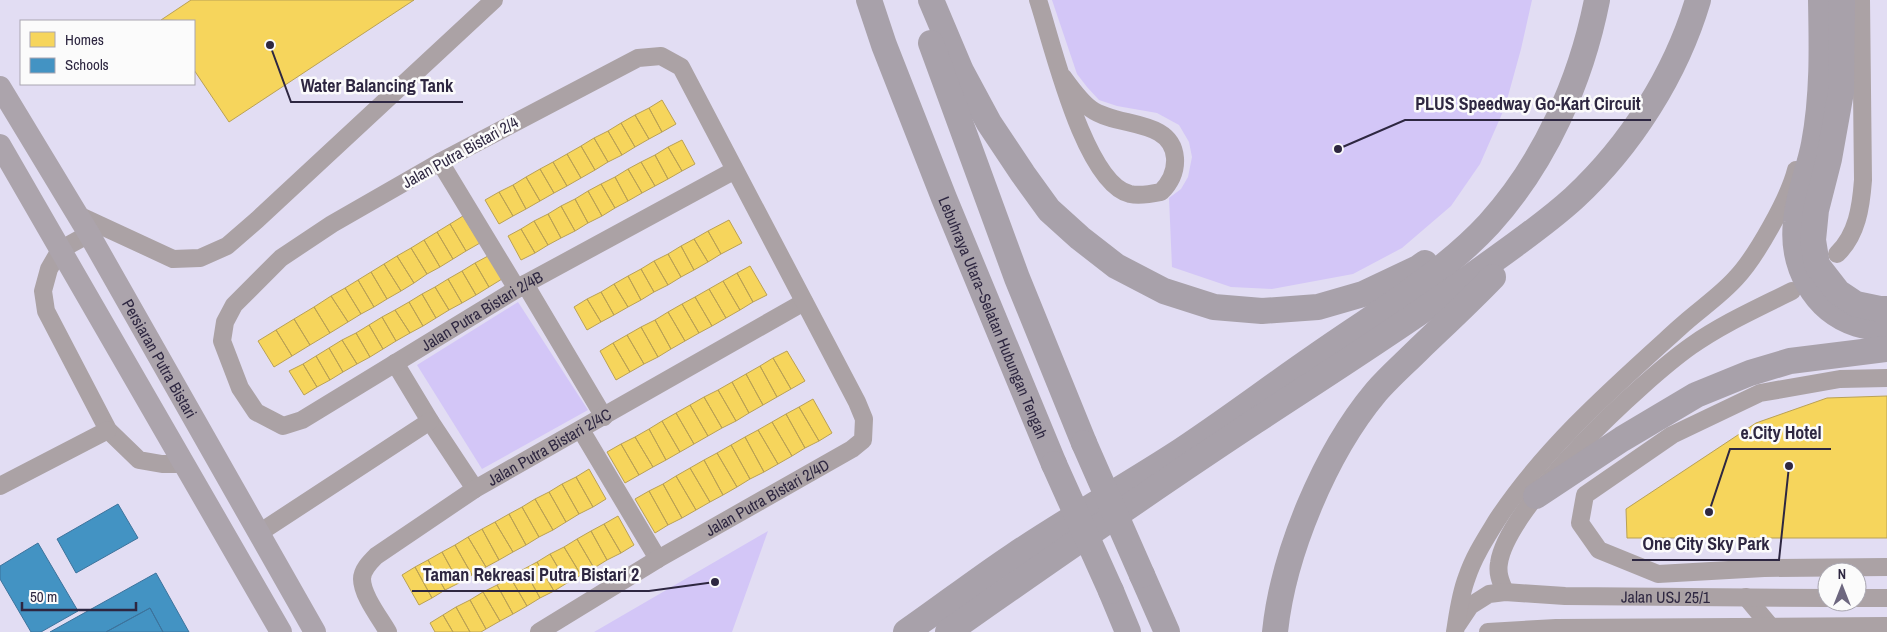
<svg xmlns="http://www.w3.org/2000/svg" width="1887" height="632" viewBox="0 0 1887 632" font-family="'Archivo Narrow',sans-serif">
	<rect width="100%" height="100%" fill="#e2ddf3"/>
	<path fill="#d3c6f7" d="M1052,0H1532L1521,49L1505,107L1480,164L1451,206L1402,248L1353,274L1272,289L1231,287L1172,267L1169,198L1181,189L1188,177L1192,157L1189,142L1179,125L1157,113L1117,106L1099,100L1087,87L1077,74Z
		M518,302L588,410L482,469L417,365Z
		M768,531L732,632H594Z"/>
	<path fill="#f6d55c" stroke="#baa154" d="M191,0H414L229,122L194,70V21L161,20Z
		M662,100L676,124L662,132L649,108Z
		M649,108L662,132L649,139L635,115Z
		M635,115L649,139L635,147L621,123Z
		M621,123L635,147L622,155L608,131Z
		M608,131L622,155L608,162L594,138Z
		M594,138L608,162L595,170L581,146Z
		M682,140L695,164L682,171L668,147Z
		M581,146L595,170L581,178L567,154Z
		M668,147L682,171L668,179L655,155Z
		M567,154L581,178L567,186L553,162Z
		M655,155L668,179L655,186L641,162Z
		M553,162L567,186L554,193L540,169Z
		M641,162L655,186L642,193L628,169Z
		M540,169L554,193L540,201L526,177Z
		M628,169L642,193L628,201L615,177Z
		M526,177L540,201L526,209L513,185Z
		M615,177L628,201L615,208L601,184Z
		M601,184L615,208L602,216L588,191Z
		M513,185L526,209L513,216L499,192Z
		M588,191L602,216L588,223L575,199Z
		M499,192L513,216L499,224L485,200Z
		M575,199L588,223L575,231L561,206Z
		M561,206L575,231L561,238L548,214Z
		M548,214L561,238L548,245L534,221Z
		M463,216L480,243L466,251L450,224Z
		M729,220L742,243L721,254L708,231Z
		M534,221L548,245L535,253L521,229Z
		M450,224L466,251L453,259L437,232Z
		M521,229L535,253L521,260L508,236Z
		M708,231L721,254L708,262L694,239Z
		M437,232L453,259L440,267L424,240Z
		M694,239L708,262L694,270L681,246Z
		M424,240L440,267L427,274L411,248Z
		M681,246L694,270L681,277L668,254Z
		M411,248L427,274L414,283L397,256Z
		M668,254L681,277L668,285L654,261Z
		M397,256L414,283L401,291L384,264Z
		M488,256L502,279L489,287L475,263Z
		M654,261L668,285L654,292L641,269Z
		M475,263L489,287L476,295L462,271Z
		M384,264L401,291L387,299L371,272Z
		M750,266L767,295L753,302L737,273Z
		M641,269L654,292L641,300L628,276Z
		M462,271L476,295L462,303L448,279Z
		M371,272L387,299L374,307L358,280Z
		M737,273L753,302L740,310L723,281Z
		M628,276L641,300L628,307L614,284Z
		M448,279L462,303L449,310L435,287Z
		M358,280L374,307L361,314L345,288Z
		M723,281L740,310L726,318L709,289Z
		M614,284L628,307L614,315L601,292Z
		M435,287L449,310L436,318L422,294Z
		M345,288L361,314L348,322L331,296Z
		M709,289L726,318L712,326L695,297Z
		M601,292L614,315L601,322L587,299Z
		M422,294L436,318L423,326L409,302Z
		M331,296L348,322L330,333L314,307Z
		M695,297L712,326L699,333L682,304Z
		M587,299L601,322L587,330L574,307Z
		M409,302L423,326L410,333L395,310Z
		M682,304L699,333L685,341L668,312Z
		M314,307L330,333L310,345L294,319Z
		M395,310L410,333L396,341L382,317Z
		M668,312L685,341L671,349L655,320Z
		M382,317L396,341L383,349L369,325Z
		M294,319L310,345L292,356L276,330Z
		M655,320L671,349L658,357L641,327Z
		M369,325L383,349L370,357L356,333Z
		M641,327L658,357L644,364L627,335Z
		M276,330L292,356L274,367L258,341Z
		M356,333L370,357L357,364L342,340Z
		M627,335L644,364L630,372L613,343Z
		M342,340L357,364L343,372L329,348Z
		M613,343L630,372L616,380L600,351Z
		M329,348L343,372L330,380L316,356Z
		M787,351L805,381L791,389L773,358Z
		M316,356L330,380L317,387L303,364Z
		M773,358L791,389L777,397L760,366Z
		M303,364L317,387L304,395L289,371Z
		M760,366L777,397L763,405L746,374Z
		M746,374L763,405L749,413L732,382Z
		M732,382L749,413L736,421L718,390Z
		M718,390L736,421L722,428L704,397Z
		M1887,396V538H1627L1626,509L1756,423L1827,398Z
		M704,397L722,428L708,436L690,405Z
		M813,399L832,433L819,441L799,407Z
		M690,405L708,436L694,444L676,413Z
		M799,407L819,441L805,448L786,414Z
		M676,413L694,444L680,452L662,421Z
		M786,414L805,448L792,456L772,422Z
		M662,421L680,452L666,460L649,429Z
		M772,422L792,456L778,464L758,430Z
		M649,429L666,460L653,467L635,437Z
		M758,430L778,464L764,472L745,437Z
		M635,437L653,467L639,475L621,444Z
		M745,437L764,472L750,479L731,445Z
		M621,444L639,475L625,483L607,452Z
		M731,445L750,479L737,487L717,453Z
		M717,453L737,487L723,495L704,460Z
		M704,460L723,495L710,502L690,468Z
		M690,468L710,502L696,510L676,476Z
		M589,469L606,499L593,507L576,477Z
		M676,476L696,510L682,518L663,484Z
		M576,477L593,507L579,514L562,484Z
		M562,484L579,514L566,522L549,492Z
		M663,484L682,518L668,525L649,491Z
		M649,491L668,525L655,533L635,499Z
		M549,492L566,522L553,530L535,499Z
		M535,499L553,530L539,537L522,507Z
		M522,507L539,537L526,545L509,514Z
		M509,514L526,545L513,552L495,522Z
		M618,516L634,545L621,553L604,524Z
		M495,522L513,552L499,560L482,529Z
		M604,524L621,553L607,560L591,531Z
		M482,529L499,560L486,567L468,537Z
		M591,531L607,560L594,568L577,539Z
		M468,537L486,567L472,575L455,545Z
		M577,539L594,568L581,575L564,547Z
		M455,545L472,575L459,583L442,552Z
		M564,547L581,575L567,583L550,554Z
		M442,552L459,583L445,590L428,560Z
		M550,554L567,583L554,591L537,562Z
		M428,560L445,590L432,598L415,567Z
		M537,562L554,591L540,598L524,569Z
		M415,567L432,598L419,605L402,575Z
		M524,569L540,598L527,606L510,577Z
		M510,577L527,606L513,614L497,585Z
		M497,585L513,614L500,621L483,592Z
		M483,592L500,621L486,629L470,600Z
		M470,600L486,629L481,632H470L456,607Z
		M456,607L470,632H453L443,615Z
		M443,615L453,632H435L430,623Z"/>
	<path fill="#4393c3" stroke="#3d739c" d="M118,504L138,538L76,573L57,539Z
		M38,543L78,611L41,632H31L0,579V566Z
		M156,573L189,632H163L150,608L106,632H50Z
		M150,608L163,632H106Z"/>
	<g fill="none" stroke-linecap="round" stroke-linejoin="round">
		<g stroke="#aba2a5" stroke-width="18">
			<path d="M1038,0C1052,42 1084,183 1130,194C1140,196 1151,194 1161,192C1170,183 1176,173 1175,158C1172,118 1117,128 1091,109C1080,101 1071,88 1063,77"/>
			<path d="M440,162L517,289"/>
			<path d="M78,215L173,259L200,258L227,246L257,220L494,0"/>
			<path d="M89,234L60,250L49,269L43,291L46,311L108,430L139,460L162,464H184"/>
			<path d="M1837,254C1857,235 1861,207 1863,180L1861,0"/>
			<path d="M525,284L604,417"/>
			<path d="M395,363L430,421L475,489"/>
			<path d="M1887,378L1840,379L1760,393L1672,435L1585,495L1580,523L1599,550L1658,574L1764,568L1887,567"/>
			<path d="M581,430L658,559"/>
			<path d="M0,486L108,430"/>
			<path d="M259,533L430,421"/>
			<path d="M1505,592C1501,582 1497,574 1499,563C1507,506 1643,380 1691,346C1722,324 1758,308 1792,291"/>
			<path d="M1746,597L1771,627"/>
			<path d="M1857,598H1887"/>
			<path id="s1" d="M1458,624L1470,606L1489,594L1505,592L1565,596L1827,598"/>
			<path id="s2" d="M388,632C380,618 362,595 362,579C362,570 370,562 376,556L475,489L804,302"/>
			<path id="s3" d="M539,632L658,559L852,449L863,440L864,419L857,402L681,67L661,56L638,58L440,162L332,224L281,258L234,305L225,322L222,341L240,388L256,412L283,426L302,420L525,284L735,170"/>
			<path d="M1455,632C1458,613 1460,595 1467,577C1474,556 1486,538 1497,520C1545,447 1615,386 1679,328C1697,311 1719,297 1736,278C1756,257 1789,198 1796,170"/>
			<path d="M1488,632L1556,628L1887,626"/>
		</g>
		<g stroke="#aca4ac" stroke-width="22">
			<path id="s4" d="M0,87L89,234L315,632"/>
			<path d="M0,145L281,632"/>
		</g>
		<g stroke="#a8a1aa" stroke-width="26">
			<path id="s5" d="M869,0L884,45L944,198L1054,464"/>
			<path d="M931,0L961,71L989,123L1023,174L1049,210L1080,238L1116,266L1164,291L1214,307L1262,311L1318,307L1363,294L1418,268L1425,263"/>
			<path d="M1821,0C1822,48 1823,96 1814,144C1809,170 1798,195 1796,222C1791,265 1814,310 1857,324C1866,327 1877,328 1887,329"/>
			<path d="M1842,0L1841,92L1829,159L1816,210L1813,240L1817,265L1838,292L1856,304L1880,309H1887"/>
			<path d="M931,43L1017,278L1084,443"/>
			<path d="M1536,496L1622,439L1696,395L1750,373L1790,361L1887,349"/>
			<path d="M1142,575L1167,632"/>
			<path d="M1111,591L1128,632"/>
			<path d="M906,632C942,607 977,580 1013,556C1065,521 1120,490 1173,456C1222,424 1268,389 1316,356C1372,317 1443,274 1489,224C1545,162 1581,81 1597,0"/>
			<path d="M948,632C1049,561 1151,490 1254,422C1324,376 1395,331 1462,283C1500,255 1540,229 1574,198C1631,145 1676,74 1698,0"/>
			<path d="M1275,632C1283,554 1325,453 1376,392C1389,377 1405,363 1419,349C1444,325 1469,302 1493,277"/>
		</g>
		<path stroke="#a8a1aa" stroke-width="26" d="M1084,443L1142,575
			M1054,464L1111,591"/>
	</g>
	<g text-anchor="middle" stroke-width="5" stroke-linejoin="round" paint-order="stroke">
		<g font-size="16" fill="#2e2741" stroke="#fbfbfb">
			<text transform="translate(460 152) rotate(-29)" y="6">Jalan Putra Bistari 2/4</text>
			<text dy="6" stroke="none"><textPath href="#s3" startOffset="1695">Jalan Putra Bistari 2/4B</textPath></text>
			<text dy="6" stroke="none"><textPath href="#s5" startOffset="341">Lebuhraya Utara–Selatan Hubungan Tengah</textPath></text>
			<text dy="6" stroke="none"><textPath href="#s4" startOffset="315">Persiaran Putra Bistari</textPath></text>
			<text dy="6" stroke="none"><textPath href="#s2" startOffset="292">Jalan Putra Bistari 2/4C</textPath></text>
			<text dy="6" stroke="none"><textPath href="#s3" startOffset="265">Jalan Putra Bistari 2/4D</textPath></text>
			<text dy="6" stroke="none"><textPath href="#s1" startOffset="221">Jalan USJ 25/1</textPath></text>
		</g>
	</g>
	<path fill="none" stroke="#2e2741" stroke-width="2" d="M270 45L291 102H463M1338 149L1405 120H1651M1709 512L1730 449H1831M1789 466L1779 560H1632M715 582L649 591H412"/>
	<g fill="#2e2741" stroke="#fbfbfb" stroke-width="2">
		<circle cx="270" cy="45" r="5"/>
		<circle cx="1338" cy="149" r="5"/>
		<circle cx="1709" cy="512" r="5"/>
		<circle cx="1789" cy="466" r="5"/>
		<circle cx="715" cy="582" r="5"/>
	</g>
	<g font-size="18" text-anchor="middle" font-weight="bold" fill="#2e2741" stroke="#fbfbfb" stroke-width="5" stroke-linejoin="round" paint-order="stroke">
		<text x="377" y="92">Water Balancing Tank</text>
		<text x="1528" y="110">PLUS Speedway Go-Kart Circuit</text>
		<text x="1781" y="439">e.City Hotel</text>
		<text x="1706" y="550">One City Sky Park</text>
		<text x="531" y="581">Taman Rekreasi Putra Bistari 2</text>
	</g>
	<rect x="20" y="20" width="175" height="65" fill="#fbfbfb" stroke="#a9a6b1"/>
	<rect x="30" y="32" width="25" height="15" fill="#f6d55c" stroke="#a9a6b1"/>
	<text x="65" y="45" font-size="15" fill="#2e2741">Homes</text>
	<rect x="30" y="58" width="25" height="15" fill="#4393c3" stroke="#a9a6b1"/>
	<text x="65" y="70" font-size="15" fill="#2e2741">Schools</text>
	<g transform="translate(1842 587)"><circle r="24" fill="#fbfbfb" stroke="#a9a6b1"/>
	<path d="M0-4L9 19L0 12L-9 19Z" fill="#6d677f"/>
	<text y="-8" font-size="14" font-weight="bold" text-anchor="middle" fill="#2e2741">N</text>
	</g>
	<path d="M22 602v8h114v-8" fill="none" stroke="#2e2741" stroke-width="2.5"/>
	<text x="30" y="602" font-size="15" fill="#2e2741" stroke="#fbfbfb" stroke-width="4" paint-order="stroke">50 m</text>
</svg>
